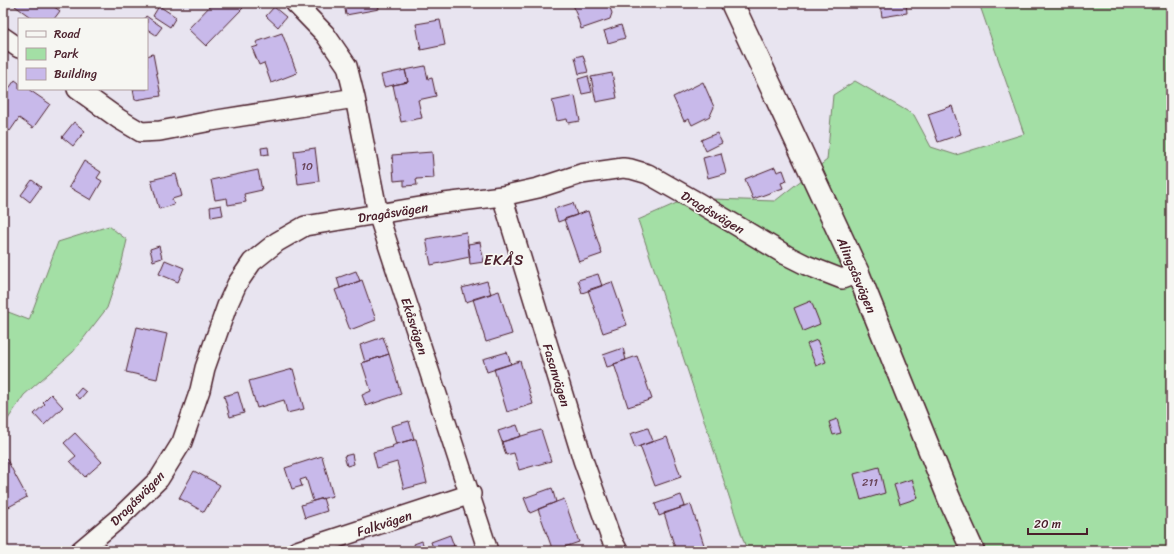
<svg xmlns="http://www.w3.org/2000/svg" width="1174" height="554" viewBox="0 0 1174 554" font-family="Sriracha,sans-serif">
	<rect width="100%" height="100%" fill="#e8e4f0"/>
	<filter id="ink" filterUnits="userSpaceOnUse"><feTurbulence type="fractalNoise" baseFrequency=".025" numOctaves="2"/><feDisplacementMap in="SourceGraphic" scale="8" xChannelSelector="R" yChannelSelector="G"/><feConvolveMatrix kernelMatrix="1 2 1 2 8 2 1 2 1" color-interpolation-filters="sRGB"/></filter>
	<g filter="url(#ink)">
		<path fill="#a3dfa5" stroke="#767f68" d="M979,3H1171V551H747L638,220L697,194L712,199L775,201L827,160L833,95L855,81L914,115L931,147L956,155L1024,134Z
			M109,226L127,240L121,266L107,308L73,352L24,395L6,422L3,421V310L29,320L58,242Z"/>
		<path fill="#c8b9ea" stroke="#4a1f2b" d="M18,3H49L60,11L54,19H33L15,6Z
			M213,3H238L243,8L206,46L188,29Z
			M344,3H378L379,9L346,15Z
			M576,3H608L612,13L610,19L581,29L573,4Z
			M880,3H906L907,13L882,17Z
			M159,6L176,17L170,27L153,16Z
			M274,7L286,17L278,27L266,16Z
			M146,16L162,27L156,35L147,29V19H144Z
			M440,20L445,45L421,50L416,24Z
			M621,25L625,38L608,43L604,31Z
			M282,33L297,73L271,83L264,63L259,65L252,48L258,46L256,42Z
			M153,54L161,96L135,100L133,89H147V56Z
			M583,55L588,72L579,74L575,57Z
			M425,66L428,79L432,78L436,96L418,100L422,118L401,122L393,85L408,82L405,70Z
			M405,70L408,82L384,87L381,75Z
			M612,73L617,98L596,102L591,77Z
			M588,76L592,92L582,94L578,79Z
			M15,80L19,83V89H28L50,104L33,128L19,118L10,131L3,125V97Z
			M703,82L714,107L710,116L692,125L689,119L684,121L673,97Z
			M575,96L580,121L568,123L567,119L557,121L552,101Z
			M952,106L961,134L938,142L928,114Z
			M74,122L85,131L73,146L62,137Z
			M717,133L722,143L706,151L701,140Z
			M268,147L269,154L262,155L261,148Z
			M315,148L319,181L298,184L294,151Z
			M432,152L434,178L416,179L417,185L404,186V180L394,181L392,155Z
			M721,153L726,173L708,178L703,158Z
			M84,161L101,172L97,178L102,181L91,200L69,187Z
			M775,167L777,172L783,170L787,181L781,183L783,188L753,199L745,179Z
			M258,170L262,190L244,194L246,202L228,205L227,198L215,200L211,180Z
			M176,174L182,196L172,199L174,205L159,209L151,180Z
			M32,180L41,187L30,202L21,195Z
			M573,203L577,215L558,222L554,209Z
			M221,205L223,215L211,217L210,207Z
			M588,211L602,254L579,262L564,219Z
			M466,232L470,257L431,265L426,239Z
			M480,242L484,262L470,264L468,244Z
			M159,246L162,258L153,261L150,249Z
			M165,260L184,268L178,282L159,274Z
			M356,271L360,281L340,288L337,278Z
			M598,274L602,286L582,293L578,280Z
			M362,280L376,320L350,330L335,290Z
			M487,281L491,294L466,302L462,288Z
			M612,282L627,325L603,333L588,290Z
			M499,291L512,334L486,342L473,299Z
			M811,301L820,324L803,331L794,308Z
			M137,327L167,334L157,379L126,372Z
			M383,337L389,354L365,362L360,345Z
			M817,340L826,362L816,366L807,344Z
			M623,348L626,360L614,364V365L607,367L603,355Z
			M507,352L511,364L487,372L483,359Z
			M389,354L401,394L366,406L362,395L371,391L362,363Z
			M637,356L652,399L628,407L614,364Z
			M520,361L533,404L507,412L494,369Z
			M293,369L304,409L287,413L284,400L257,408L249,381Z
			M81,388L86,392L80,399L75,395Z
			M238,392L244,413L230,417L224,396Z
			M51,394L63,407L44,425L34,414L45,404L43,402Z
			M837,419L841,433L833,435L829,422Z
			M409,421L414,439L396,444L391,426Z
			M517,425L521,436L502,442L498,431Z
			M648,428L653,441L635,448L630,434Z
			M541,430L551,461L519,470L514,453L506,455L502,442Z
			M75,433L102,462L85,477L70,461L76,456L64,443Z
			M667,437L681,477L655,486L640,446Z
			M414,439H416L427,483L404,489L397,462L377,468L373,452L393,447L392,446L396,444Z
			M352,454L354,464L347,466L344,456Z
			M322,456L333,496L313,501L306,478L300,480L302,486L292,489L285,468Z
			M6,458L27,497L3,510V460Z
			M879,467L885,493L861,500L854,474Z
			M194,471L220,485L204,512L179,498Z
			M912,479L918,498L900,504L894,485Z
			M552,488L556,502L530,513L524,498Z
			M681,495L685,506L659,516L655,504Z
			M323,498L327,511L305,518L301,505Z
			M564,499L579,542L553,551L538,509Z
			M691,505L705,548L696,551H676L664,513Z
			M450,535L454,546L440,551H434L431,542Z
			M422,541L425,551H416L414,544Z
			M454,546H455L457,551H440Z"/>
		<g fill="none" stroke-linecap="round" stroke-linejoin="round">
			<defs>
				<path id="minor" d="M295,3L325,34L347,66L355,98L378,214L488,551
					M3,37L19,48
					M77,89L119,119L141,132L160,131L211,121L355,98
					M502,196L583,460L611,538L618,551
					M80,551L119,518L159,479L182,442L200,390L205,368L227,306L237,284L252,262L277,242L305,226L444,203L502,196L538,188L581,174L623,168L631,169L648,174L699,203L786,255L806,265L842,279L858,273
					M297,551L471,494"/>
				<path id="secondary" d="M732,3L858,273L949,498L973,551"/>
			</defs>
			<use href="#minor" stroke="#4a1f2b" stroke-width="22"/>
			<use href="#secondary" stroke="#4a1f2b" stroke-width="25"/>
			<use href="#minor" stroke="#f6f6f2" stroke-width="19"/>
			<use href="#secondary" stroke="#f6f6f2" stroke-width="22"/>
		</g>
	</g>
	<g text-anchor="middle" stroke-width="3.5" stroke-linejoin="round" paint-order="stroke">
		<g font-size="11" fill="#6a465b">
			<text x="307" y="170">10</text>
			<text x="870" y="486">211</text>
		</g>
		<g font-size="13" fill="#4a1f2b" stroke="#f6f6f2">
			<text transform="translate(393 212) rotate(-9)" y="5">Dragåsvägen</text>
			<text transform="translate(713 212) rotate(31)" y="5">Dragåsvägen</text>
			<text transform="translate(857 275) rotate(67)" y="5">Alingsåsvägen</text>
			<text transform="translate(415 326) rotate(72)" y="5">Ekåsvägen</text>
			<text transform="translate(557 375) rotate(73)" y="5">Fasanvägen</text>
			<text transform="translate(137 498) rotate(-45)" y="5">Dragåsvägen</text>
			<text transform="translate(384 523) rotate(-18)" y="5">Falkvägen</text>
		</g>
		<g font-size="15" letter-spacing="1" fill="#4a1f2b" stroke="#f6f6f2">
			<text x="504" y="265">EKÅS</text>
		</g>
	</g>
	<rect width="1174" height="554" fill="none" stroke="#f6f6f2" stroke-width="16"/>
	<rect x="8" y="8" width="1158" height="538" fill="none" stroke="#4a1f2b" stroke-width="1.5" filter="url(#ink)"/>
	<rect x="18" y="18" width="130" height="72" fill="#f6f6f2" stroke="#b1a0a2"/>
	<rect x="26" y="31" width="20" height="6" fill="#f6f6f2" stroke="#b1a0a2"/>
	<text x="54" y="38" font-size="12" fill="#4a1f2b">Road</text>
	<rect x="26" y="48" width="20" height="12" fill="#a3dfa5" stroke="#b1a0a2"/>
	<text x="54" y="58" font-size="12" fill="#4a1f2b">Park</text>
	<rect x="26" y="68" width="20" height="12" fill="#c8b9ea" stroke="#b1a0a2"/>
	<text x="54" y="78" font-size="12" fill="#4a1f2b">Building</text>
	<path d="M1028 528v6h59v-6" fill="none" stroke="#4a1f2b" stroke-width="2"/>
	<text x="1034" y="528" font-size="12" fill="#4a1f2b" stroke="#f6f6f2" stroke-width="3" paint-order="stroke">20 m</text>
</svg>
